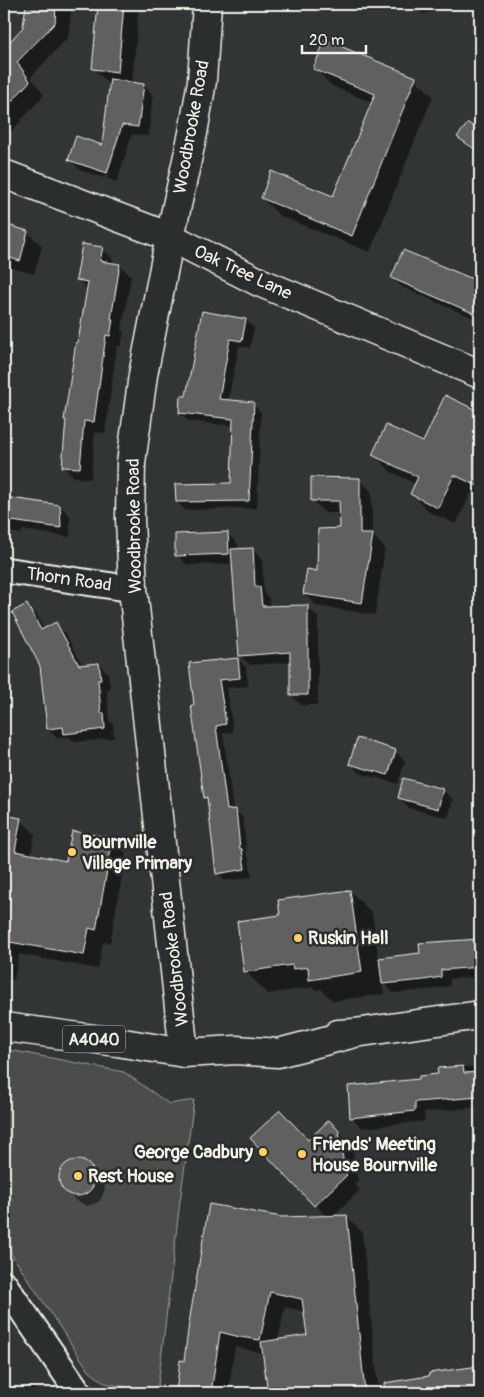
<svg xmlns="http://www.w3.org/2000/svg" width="484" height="1397" viewBox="0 0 484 1397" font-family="Pangolin,sans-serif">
	<rect width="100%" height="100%" fill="#323535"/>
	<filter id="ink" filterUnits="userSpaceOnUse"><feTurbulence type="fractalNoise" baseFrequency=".02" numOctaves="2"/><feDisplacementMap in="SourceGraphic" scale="10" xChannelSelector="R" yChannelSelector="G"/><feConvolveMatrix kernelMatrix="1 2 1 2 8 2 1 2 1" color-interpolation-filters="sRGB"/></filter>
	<g filter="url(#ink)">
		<path fill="#4b4d4c" stroke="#a09f9a" d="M4,1049L124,1072L169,1104L194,1100L180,1201L157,1393L105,1383L89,1371L4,1243Z"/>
		<path fill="#0007" fill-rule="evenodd" d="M27,4H72L68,37L31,77L44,95L9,134L4,129V51L24,27Z
			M99,4H139L132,84L143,85L153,95L148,136L132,134L117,182L107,178L114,154H112L104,178L80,170L70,160L103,146L111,83H108L94,69Z
			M409,4H458L424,14Z
			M462,4H480L466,7Z
			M325,42L415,79L433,96L370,252L280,216L262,198H334L373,103L332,86L315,69Z
			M468,125L480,133V155L469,147L459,137Z
			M4,225L27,232L42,246L34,274L4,266Z
			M102,248L113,260V264L119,265L131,276L122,330L124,332L121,346H117L105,433L95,432L91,479L74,477L63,466L79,344L88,290L77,279Z
			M393,278L479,288L480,289V322L478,320L402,287Z
			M203,312L245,320L254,328L250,348L239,346L228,401L253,404L261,412L257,508L185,510L177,502L232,484L234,426L188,421L180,413L187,398Z
			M480,407V495L472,491L456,524L429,512L412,494L416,484L391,472L374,454L423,444L478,412Z
			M359,479L372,492V535L385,548L375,615L317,606L304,593L319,572L341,530V513H325L312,500Z
			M4,498L60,506L70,516V537L22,530L21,534L4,531Z
			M228,534L238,544V550L252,549L262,559L264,593L269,598L270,607H308L318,617V705H301L291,695V662L250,665L240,656L233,564L187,565L177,555Z
			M27,605L37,615L44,630L56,624L65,633L83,666L99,664L108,673L110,689H107L109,720L113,724L114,738L75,742L69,737L57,738L48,729L41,665Z
			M238,659L246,667L248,686L227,688L233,732L223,733L233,810H235L243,818L247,856L249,858L252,877L225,881L218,873L209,801L205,797L195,706Z
			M395,751L405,761L398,784L360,773L350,763Z
			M480,764V789L472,781Z
			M404,780L443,790L453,800L448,818L409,808L399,798Z
			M4,817L21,820L35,834L31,855L67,862L112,839L126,853L110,943L103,942L98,969L19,954L14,980L4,979Z
			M350,891L372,913L379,959L422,954L421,945L480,940V977L450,979V986L434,989L393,993L382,982L384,994L333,1001L321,989L316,990L313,987L268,994L246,972L282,916Z
			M480,1066V1107L424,1112L425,1121L362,1128L352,1118L420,1080L439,1075V1069Z
			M329,1122L352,1146L358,1181L354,1184L360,1190L333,1216H346L362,1232L378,1385L431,1378L430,1374L480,1367V1393H263L269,1392L263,1353L235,1347L228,1393H177L181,1361L185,1362L282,1218L327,1217L252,1138L308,1141ZM285,1307L305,1312L309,1336L278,1340Z
			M75,1161H82L91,1167L101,1177L104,1183L105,1189L101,1199L98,1202L88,1206L75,1200L62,1186L60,1179L62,1170L66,1165Z
			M31,1385L39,1393H18Z"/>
		<path fill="#5f605f" stroke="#f4f1e8" d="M26,4H56L55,23L17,62L30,81L4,110V42L6,46L23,27Z
			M98,4H124L118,72L92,69Z
			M325,40L416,77L352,236L261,198L271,171L333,196L375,94L313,69Z
			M110,79L144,84L138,127L122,125L107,173L68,160L76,136L102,145Z
			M468,123L480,131V153L457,137Z
			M4,224L28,231L20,261L4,256Z
			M82,244L103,247L100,261L120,264L111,319H113L110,336L106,335L94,422L84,421L80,468L62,467L66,420H64L76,342H78L88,282L76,280Z
			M403,250L480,282V316L391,278Z
			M202,311L246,319L242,341L230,339L219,399L254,402L249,501L176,502L175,484L231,483L233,419L179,413L180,396H186Z
			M445,395L480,412V487L454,475L438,508L410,494L418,477L372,455L386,425L423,442Z
			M311,477L360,478V534H373L362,603L303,594L307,569L317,571L318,529L340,528L339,501H311Z
			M4,497L60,505L61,528L4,520Z
			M228,532L229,554L175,556V534Z
			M253,548L255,587H260L262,606L308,605V695H290V652L239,656L231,549Z
			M27,604L41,630L56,622L79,665L99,663L101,680H98L101,713H104L105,729L64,734L63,727L47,729L40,666L12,612Z
			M238,658L240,678L219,680L226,724L216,726L227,810L236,809L240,849H242L245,869L216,874L207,797L204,798L191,705H194L189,663Z
			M357,738L396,750L388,775L349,764Z
			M403,778L443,789L438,809L398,798Z
			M4,815L21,818L15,851L66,861L72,831L113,838L96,930L89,928L84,955L4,941Z
			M350,890L362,972L309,980L308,967L293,969L292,965L244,972L237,921L280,915L278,900Z
			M480,939V967L441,970V977L424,980L382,984L379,958L420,953L419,943Z
			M463,1066L464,1073L480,1072V1097L415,1102V1111L350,1118L348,1086L419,1079V1076L438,1074L437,1068Z
			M280,1110L308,1140L329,1120L339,1131L344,1166L341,1169L347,1175L314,1206L250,1138Z
			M59 1178a18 18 0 1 1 36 0a18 18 0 1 1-36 0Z
			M209,1204L282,1217L347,1215L365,1393H268L261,1342L307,1335L302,1299L270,1292L260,1340L240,1337L220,1332L211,1393H176L180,1360L184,1361L189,1323Z
			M479,1366L480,1393H384V1383L429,1376V1373Z"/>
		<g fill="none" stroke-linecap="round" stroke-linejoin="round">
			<defs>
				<path id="minor" d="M4,570L133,589
					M4,1284L79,1393"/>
				<path id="tertiary" d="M4,174L170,237L259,282L480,374
					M184,1053L133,589L130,518L131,463L143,375L170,237L193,133L202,81L207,4"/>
				<path id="trunk" d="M4,1027L117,1042L184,1053L236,1050L278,1053L355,1033
					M338,1034L355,1033L480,1015"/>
			</defs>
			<use href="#minor" stroke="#f4f1e8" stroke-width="29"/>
			<use href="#tertiary" stroke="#f4f1e8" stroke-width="31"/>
			<use href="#trunk" stroke="#f4f1e8" stroke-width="31"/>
			<use href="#minor" stroke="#2a2d2e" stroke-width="25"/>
			<use href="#tertiary" stroke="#2a2d2e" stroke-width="28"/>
			<use href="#trunk" stroke="#2a2d2e" stroke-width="28"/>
		</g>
	</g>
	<g fill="#ffd166" stroke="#2a2d2e" stroke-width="2">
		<circle cx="72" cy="852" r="5"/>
		<circle cx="298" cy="938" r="5"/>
		<circle cx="263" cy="1152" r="5"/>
		<circle cx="302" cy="1154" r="5"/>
		<circle cx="78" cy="1176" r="5"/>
	</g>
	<g text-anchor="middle" stroke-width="5" stroke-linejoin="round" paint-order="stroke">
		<rect fill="#2a2d2e" stroke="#b7b6b0" stroke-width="1" x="63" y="1025.5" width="62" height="27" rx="4"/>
		<g font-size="16" font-weight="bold" fill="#f4f1e8">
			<text x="94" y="1045">A4040</text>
		</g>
		<g font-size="18" fill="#f4f1e8" stroke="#2a2d2e">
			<text transform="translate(191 127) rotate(-80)" y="6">Woodbrooke Road</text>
			<text transform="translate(243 272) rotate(25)" y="6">Oak Tree Lane</text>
			<text transform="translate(134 526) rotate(-91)" y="6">Woodbrooke Road</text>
			<text transform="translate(69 579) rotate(8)" y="6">Thorn Road</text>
			<text transform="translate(174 959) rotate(-97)" y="6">Woodbrooke Road</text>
		</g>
		<g font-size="18" font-weight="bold" fill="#f4f1e8" stroke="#2a2d2e" text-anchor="start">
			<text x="82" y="848">Bournville<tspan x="82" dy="21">Village Primary</tspan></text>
			<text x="308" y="944">Ruskin Hall</text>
			<text x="312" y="1150">Friends' Meeting<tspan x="312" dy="21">House Bournville</tspan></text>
			<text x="253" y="1158" text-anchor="end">George Cadbury</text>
			<text x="88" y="1182">Rest House</text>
		</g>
	</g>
	<rect width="484" height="1397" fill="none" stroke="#2a2d2e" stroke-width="20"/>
	<rect x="10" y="10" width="464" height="1377" fill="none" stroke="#f4f1e8" stroke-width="2" filter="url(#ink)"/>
	<path d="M302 45v8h64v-8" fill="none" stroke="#f4f1e8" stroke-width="2.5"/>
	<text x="309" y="45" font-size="15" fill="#f4f1e8" stroke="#2a2d2e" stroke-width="4" paint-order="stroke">20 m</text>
</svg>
